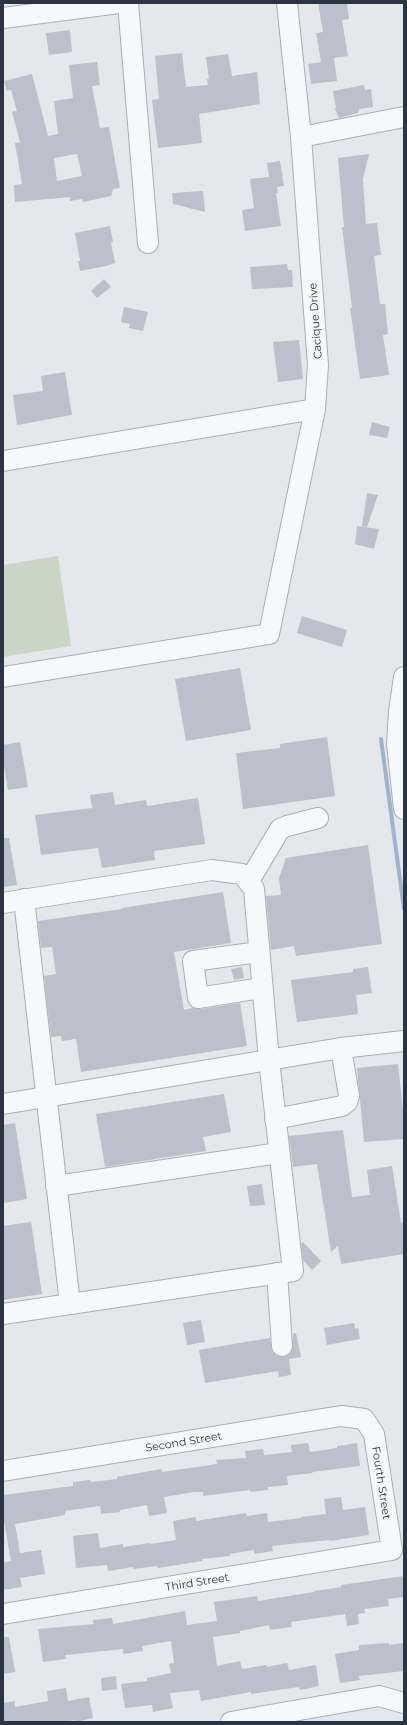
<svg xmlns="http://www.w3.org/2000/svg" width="407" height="1725" viewBox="0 0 407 1725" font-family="Montserrat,sans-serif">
	<rect width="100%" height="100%" fill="#e4e7ec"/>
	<path fill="#c9d6c5" d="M58,556L71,646L3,657V565Z"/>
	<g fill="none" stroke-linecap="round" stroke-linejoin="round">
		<path stroke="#9fb4cc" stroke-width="4" d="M381,739L404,909"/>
	</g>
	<path fill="#bbc0ca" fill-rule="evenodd" d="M318,3H347L349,19L342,20L348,56L334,58L337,81L311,84L308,64L321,62L316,33L323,32Z
		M70,30L72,52L49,55L46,33Z
		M182,53L186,87L208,85L207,79H209L206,57L228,54L232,76L257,72L260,104L199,114L202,143L158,148L152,100L159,99L155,56Z
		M97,62L100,85L92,86L100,128L109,127L120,188L113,189L111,196L83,202L82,199L70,201V197L15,202L14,185L22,184L15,143L20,142L12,112L17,111L11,90L7,91L4,81L32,74L48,136L58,134L54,101L73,98L69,65ZM77,154L82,176L57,181L54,158Z
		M364,85L365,90L371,89L373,107L359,109L358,113L339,118L335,109L336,107L333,91Z
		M369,154L363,179L366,224L377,223L381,255L374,256L380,304H385L388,334L383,335L389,375L360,379L350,308H352L342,227H344L338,158Z
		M280,161L284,186L277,187L278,193H276L281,226L245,231L242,210L254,208L250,179L269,177L267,163Z
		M203,191L205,212L173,204L172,193Z
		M110,226L113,242L111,243L115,263L106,266L80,271L78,261H80L75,233Z
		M287,264L288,270H292L293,287L252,289L250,267Z
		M104,279L111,287L97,298L91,291Z
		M124,307L148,312L143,331L129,328L130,324L121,322Z
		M299,340L303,379L278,382L273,342Z
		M65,372L72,415L17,425L13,395L43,391L41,376Z
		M372,422L390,427L387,438L369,435Z
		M367,493L378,495L367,527L362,526Z
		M357,526L379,529L374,549L355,544Z
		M302,616L347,630L342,647L297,633Z
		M240,668L251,730L186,741L175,679Z
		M327,737L335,796L243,809L236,753L280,748V744Z
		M20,742L28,787L8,790L3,760V745Z
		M113,792L115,805L146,800L147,806L198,798L205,844L154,851L155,860L102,868L98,848L41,855L35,815L92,808L90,795Z
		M3,838H9L17,885L3,887Z
		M368,845L382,944L296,956L294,946L271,950L266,896L281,895L279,878L286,858Z
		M223,892L231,943L174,952L184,1010L193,1008L200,1009L240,1003L247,1046L81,1072L76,1039L62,1041L61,1036L51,1037L44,976L56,974L52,947L41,948L38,921L122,909V908Z
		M242,967L244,978L234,980L231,969Z
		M368,967L372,993L356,995L358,1014L297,1022L291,980L353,972V969Z
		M398,1064L404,1120V1139L364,1142L357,1068Z
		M224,1094L231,1132L203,1137L206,1151L105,1167L96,1114Z
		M15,1123L27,1199L3,1203V1125Z
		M343,1130L352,1197L370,1195L367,1170L392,1166L401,1223L404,1222V1254L341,1264L338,1246L331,1252L317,1164L293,1167L289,1136Z
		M262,1184L265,1205L250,1206L247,1186Z
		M31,1222L42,1294L3,1300V1226Z
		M303,1242L321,1261L312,1270L303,1260L301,1244Z
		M201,1320L205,1342L187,1345L183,1323Z
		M354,1323L355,1329L358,1328L360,1339L327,1345L324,1328Z
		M296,1333L301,1357L289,1359L291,1375L279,1377L278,1371L205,1383L199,1350L270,1338L272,1352L277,1356L283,1357L288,1356L292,1351L293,1334Z
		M308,1443L310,1452L337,1448V1446L357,1443L360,1466L312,1472L313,1473L287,1476L288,1485L268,1487V1490L250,1492V1490L203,1496V1492H194L164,1497L167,1513L149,1516L147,1505L120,1510V1512L101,1514L100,1506L65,1511V1515L15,1524L20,1553L41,1550L45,1574L20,1578L22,1587L3,1590V1563L11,1561L3,1515V1495L73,1486V1482L90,1480L91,1482L117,1479V1477L161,1469L162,1472L217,1464L216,1460L246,1458L245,1451L263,1449L264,1455L292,1452L291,1445Z
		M341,1497L343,1510L365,1507L369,1535L330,1541L329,1540L272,1546L273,1551L255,1554L254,1550L230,1554V1556L202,1559V1561L158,1568L157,1566L133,1569V1567L108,1571L107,1565L76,1568L73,1536L98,1533L100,1548L123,1544V1547L150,1543V1544L176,1540L173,1521L196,1517V1521L246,1513L247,1516L267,1513L268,1522L301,1518V1517L326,1514L324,1499Z
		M404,1576V1597L388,1599L389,1606L364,1609L365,1613L358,1614L359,1624L347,1626L345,1614L291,1622L292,1627L270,1630L269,1625L240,1631V1633L213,1637L217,1666L240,1661L242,1669L266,1665L267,1667L287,1663L289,1670L316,1665L319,1686L300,1690L299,1687L251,1694V1692L201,1701L199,1690L170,1693L173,1708L153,1712L152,1705L125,1708L121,1684L147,1681V1678L171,1673L169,1664L174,1663L171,1641L142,1646L143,1651L123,1654V1649L65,1655L66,1659L43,1662L38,1629L94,1624L93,1620L112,1618L113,1624L185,1611L187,1625L217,1621L214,1602L257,1596L258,1601L314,1592V1591L341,1587V1585Z
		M3,1637H9L15,1672L3,1674Z
		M389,1643V1645L404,1643V1671L359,1676L360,1680L340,1683L335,1654L359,1650V1645Z
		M116,1676L117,1689L102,1691L101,1678Z
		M66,1688L68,1701L89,1697L93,1718L75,1722V1720L63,1722H3V1703L15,1701V1707L48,1701L47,1691Z"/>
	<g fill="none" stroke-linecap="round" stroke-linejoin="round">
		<defs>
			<g id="minor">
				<path d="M128,3L148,243"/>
				<path d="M3,18L119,3"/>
				<path d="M301,137L404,117"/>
				<path d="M3,461L315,409"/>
				<path d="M3,677L269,634L315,409L318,365L301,137L287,3"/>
				<path d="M404,677L399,712L397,744L404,809"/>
				<path d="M249,881L280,829L287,826L318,818"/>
				<path d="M24,899L70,1304"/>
				<path d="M3,903L212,870L242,874L254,889L269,1060L293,1271L3,1314"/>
				<path d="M259,952L193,961L198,998L262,988"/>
				<path d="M3,1104L341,1048L404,1041"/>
				<path d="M275,1119L342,1106L347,1102L349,1096L341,1048"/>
				<path d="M56,1186L279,1153"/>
				<path d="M277,1273L282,1346"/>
				<path id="s1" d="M3,1471L341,1416L364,1419L374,1434L392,1550L3,1614"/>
				<path d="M231,1722L379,1696L404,1703"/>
			</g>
		</defs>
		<use href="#minor" stroke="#a9aeb7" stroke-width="22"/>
		<use href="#minor" stroke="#f7f8fa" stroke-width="20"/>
	</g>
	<g text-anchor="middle" stroke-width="3.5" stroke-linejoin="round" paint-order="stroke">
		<g font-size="11" fill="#2b3445" stroke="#f4f6f9">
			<text transform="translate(315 321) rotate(-94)" y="4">Cacique Drive</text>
			<text dy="4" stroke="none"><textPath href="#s1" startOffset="183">Second Street</textPath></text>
			<text dy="4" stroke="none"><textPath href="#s1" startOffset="433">Fourth Street</textPath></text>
			<text transform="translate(197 1582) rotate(-9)" y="4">Third Street</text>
		</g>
	</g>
	<rect width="407" height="1725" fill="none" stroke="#2b3445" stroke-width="8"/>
</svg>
